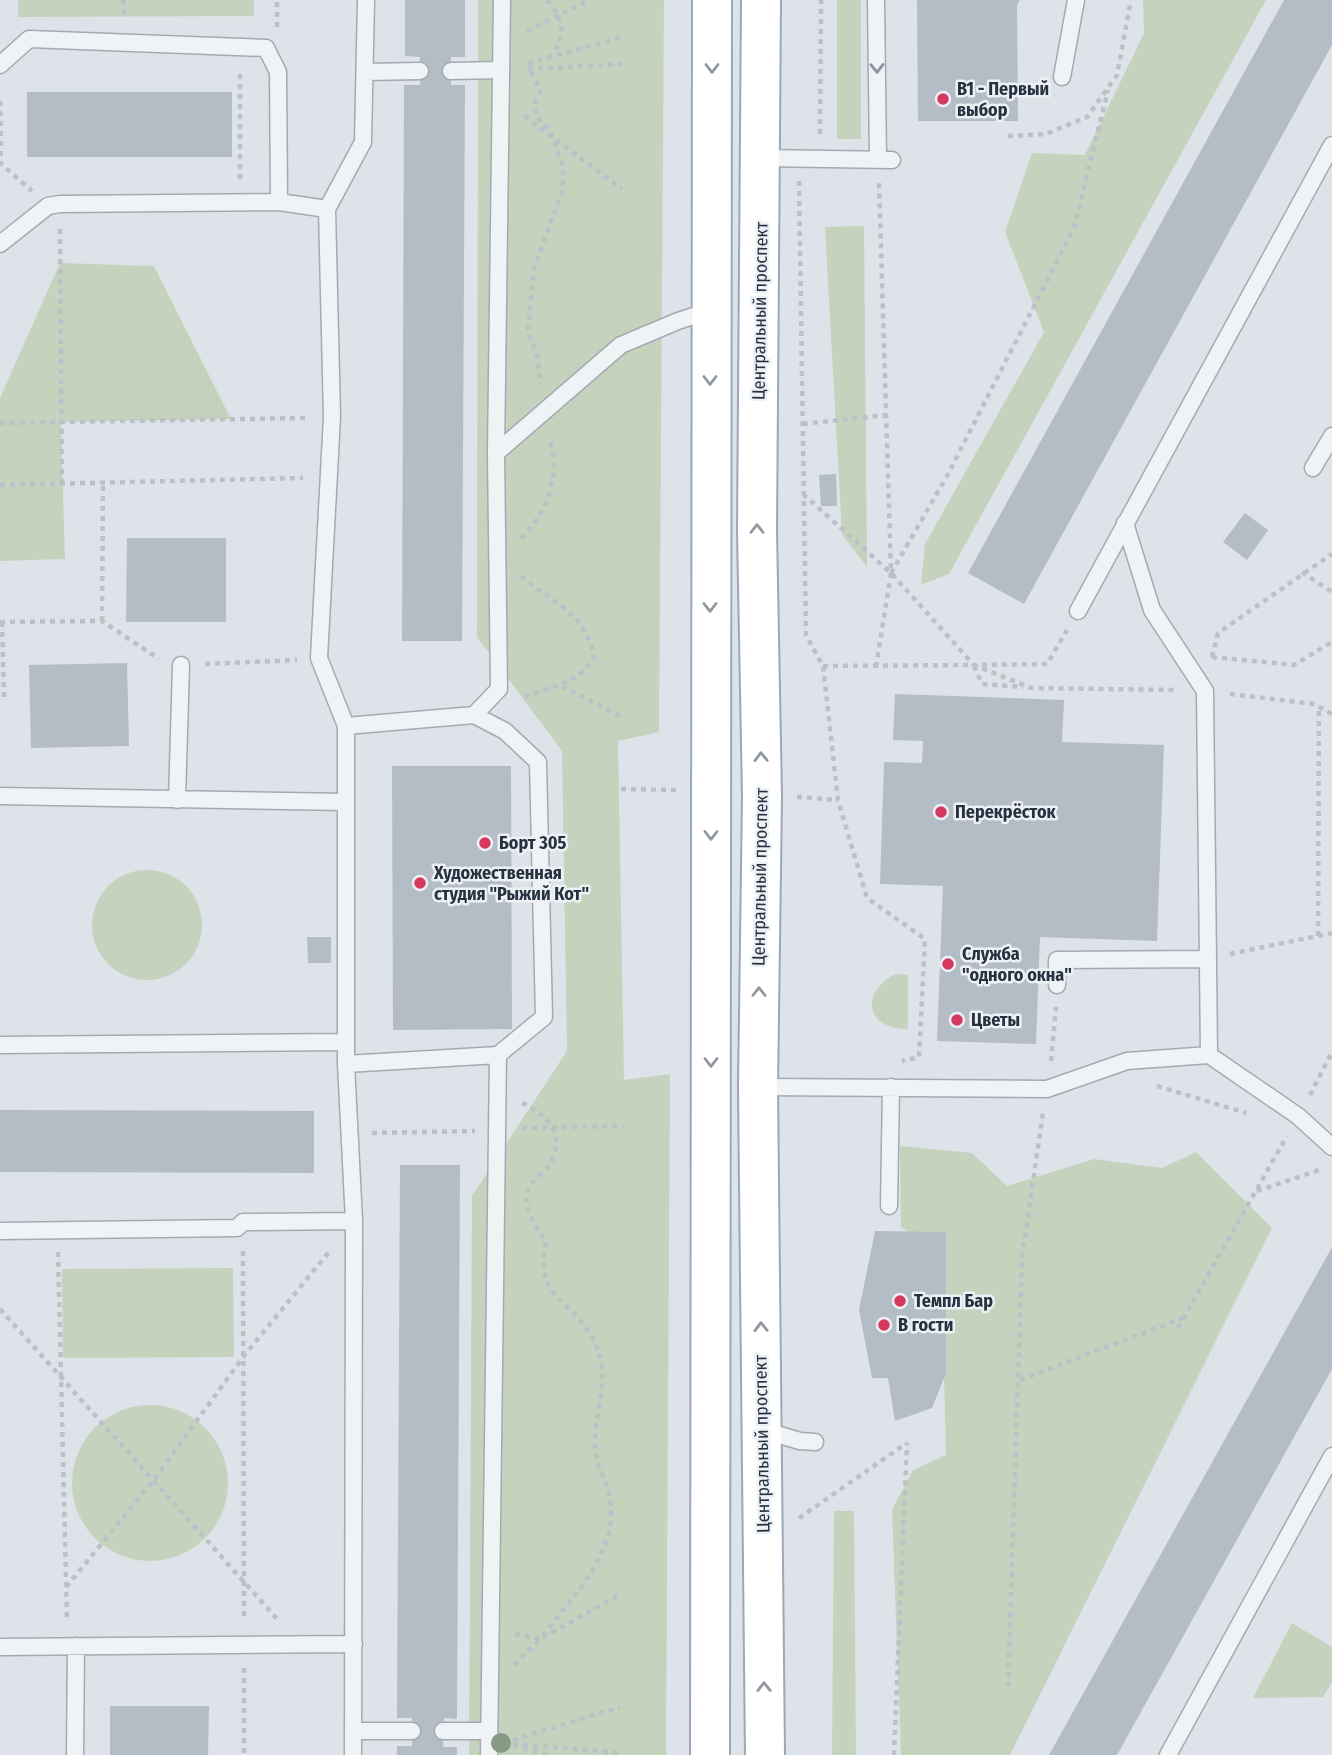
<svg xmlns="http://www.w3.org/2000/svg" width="1332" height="1755" viewBox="0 0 1332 1755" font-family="'Fira Sans Condensed',sans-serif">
	<rect width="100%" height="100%" fill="#dde3e8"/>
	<path fill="#c5d3be" d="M18,0H254V16L18,17Z
		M478,0H664L659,732L618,741L624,1080L670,1074L666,1755H469L472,1196L567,1051L562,751L477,637Z
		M837,0H861V139H837Z
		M1143,0H1266L949,574L921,585L925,544L1044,332L1005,232L1032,153L1085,155L1144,33Z
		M864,226L867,567L842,534L825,227Z
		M60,263L154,266L231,419L61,422L65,559L0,561V398Z
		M92 925a55 55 0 1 1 110 0a55 55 0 1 1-110 0Z
		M895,974L908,975V1029C866,1029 859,994 895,974Z
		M900,1146L972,1153L1007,1186L1094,1159L1162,1168L1196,1152L1272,1228L1010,1755H901L892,1510L913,1470L946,1455L941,1255L901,1227Z
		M233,1268L234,1357L63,1358L62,1269Z
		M72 1483a78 78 0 1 1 156 0a78 78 0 1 1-156 0Z
		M834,1511H854L856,1755H832Z
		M1292,1623L1332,1647V1682L1323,1697L1253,1698Z"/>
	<path fill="#b4bcc5" d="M405,0H465V57H451V85H465L462,641H402L404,85H420V57L405,56Z
		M917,0H1020L1017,5L1018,121H918Z
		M1284,0H1332V45L1024,604L968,573Z
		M27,92H232V157H27Z
		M836,474L837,506H821L819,475Z
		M1245,513L1268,530L1247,560L1223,542Z
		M127,538H226V622H126Z
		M127,663L129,746L31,748L29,665Z
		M895,694L1064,700L1062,742L1164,745L1157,941L1040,937L1036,1044L937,1041L943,886L880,884L884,762L922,763L923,741L893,740Z
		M392,766H511L512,1029L393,1030Z
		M307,937H331V963H308Z
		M0,1110L314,1111V1173L0,1172Z
		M400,1165H460L457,1719L444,1718L443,1747H457V1755H397V1746H412V1718H397Z
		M875,1231L946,1232V1373L932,1408L895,1421L888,1378H872L859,1310Z
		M1332,1247V1369L1117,1755H1049Z
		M110,1706H209L208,1755H110Z"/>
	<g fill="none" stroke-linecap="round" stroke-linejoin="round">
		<defs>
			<path id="lane" d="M876,0L878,160
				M0,65L29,39L266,48L278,72L279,202
				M451,71L501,70
				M365,72L420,71
				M1062,77L1076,0
				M762,158L892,160
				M0,244L48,206L60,204L279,202L327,209
				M496,453L621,345L678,321L709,311
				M1313,468L1332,436
				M1125,523L1152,610L1205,691L1209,1055
				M1078,611L1332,145
				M474,715L499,689L496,453L502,0
				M346,726L474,715L505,731L538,762L544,1017L498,1055L489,1755
				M0,796L346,802
				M177,800L181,665
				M1057,985V960L1208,959
				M0,1045L346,1042
				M346,1064L498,1055
				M758,1087L1047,1089L1127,1061L1209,1055L1298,1116L1332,1147
				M889,1206L891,1087
				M0,1231L237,1228L243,1222L354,1221
				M762,1430L800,1441L815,1442
				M0,1647L354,1644
				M353,1731H412
				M443,1731H489
				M75,1755L76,1646
				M353,1755L354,1221L346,1064V726L319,658L332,417L327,209L363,142L366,0
				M1168,1755L1332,1456"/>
			<path id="primary" d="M761,0L757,531L762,796L758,1087L765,1755
				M710,1755L712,0"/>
		</defs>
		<use href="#lane" stroke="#a2aab2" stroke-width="19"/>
		<use href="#primary" stroke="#9ca8b5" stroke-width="42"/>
		<path stroke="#bbc1c7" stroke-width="4.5" stroke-dasharray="5 5" stroke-linecap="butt" d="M123,0L124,20
			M547,0C563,18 566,33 553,55
			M277,27V0
			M527,31L589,0
			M531,62L530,69L540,91L534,105L536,116L550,131L563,166V190L534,268L528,332L538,358L540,384
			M528,63L622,37
			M528,69L622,64
			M0,101L1,164L32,191
			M524,116L622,189
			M820,134L821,0
			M1008,136L1046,134L1087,117L1117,75L1131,0
			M240,179V72
			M799,181L806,635L823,666L838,800L867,898L925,939L919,1057L902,1061
			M60,229L62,483
			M0,423L307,418
			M803,424L886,415
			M0,485L303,478
			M803,494L891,573L974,665L1047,664L1067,630
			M521,538C548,514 562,472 549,438
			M1302,572L1332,592
			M891,573L947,476L1074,228L1108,90
			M521,576C551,601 588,615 594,658C574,688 553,684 522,698
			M102,621L103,484
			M0,622L102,621L159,659
			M2,622L4,697
			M1212,657L1218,633L1332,554
			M1212,657L1294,665L1332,642
			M205,664L297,660
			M823,666L974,665L1031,688L1174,690
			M974,666L982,684L1023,687
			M876,667L891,573L879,183
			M562,686L622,717
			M1230,694L1314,704L1332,714
			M621,789L677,790
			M797,797L838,800
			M1318,936L1319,707
			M1230,954L1332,933
			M1051,1061L1056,1007
			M1157,1086L1246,1113
			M1310,1095L1332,1052
			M522,1128L623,1126
			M372,1133L475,1131
			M1257,1191L1322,1169
			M243,1251L244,1620
			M58,1252L67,1621
			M0,1309L279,1621
			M1178,1328L1287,1136
			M1020,1380L1183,1318
			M799,1518L907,1443
			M66,1587L154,1480L243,1357L329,1252
			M515,1634L540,1639C569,1601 619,1553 610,1500C607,1475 594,1469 595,1439C596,1402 612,1378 594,1341C574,1299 532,1299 546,1243C539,1228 523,1211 527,1194C530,1179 543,1175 550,1164C567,1132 547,1114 520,1102
			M514,1665L540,1639L621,1594
			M244,1668V1755
			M1008,1687L1022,1258L1043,1112
			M513,1740L620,1707
			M513,1744L620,1753
			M513,1746L551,1755
			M894,1755L907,1443"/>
		<use href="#lane" stroke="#f0f3f6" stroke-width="16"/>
		<use href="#primary" stroke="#fff" stroke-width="38"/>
	</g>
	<circle fill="#869984" cx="501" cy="1743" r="10"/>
	<defs><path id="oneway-chevron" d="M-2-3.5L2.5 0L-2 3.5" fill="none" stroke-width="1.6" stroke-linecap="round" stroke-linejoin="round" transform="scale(1.75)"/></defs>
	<g stroke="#9298a0">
		<use href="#oneway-chevron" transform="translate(712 68) rotate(90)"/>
		<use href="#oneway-chevron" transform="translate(710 380) rotate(90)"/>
		<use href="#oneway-chevron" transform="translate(757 529) rotate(-90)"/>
		<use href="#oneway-chevron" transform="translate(710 607) rotate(90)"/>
		<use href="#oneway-chevron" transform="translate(761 757) rotate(-91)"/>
		<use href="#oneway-chevron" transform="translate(711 835) rotate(90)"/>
		<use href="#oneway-chevron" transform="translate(759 992) rotate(-90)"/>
		<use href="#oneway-chevron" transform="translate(711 1062) rotate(90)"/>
		<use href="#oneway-chevron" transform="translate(761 1327) rotate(-91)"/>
		<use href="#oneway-chevron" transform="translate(764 1687) rotate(-91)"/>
	</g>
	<use stroke="#8b929b" href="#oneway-chevron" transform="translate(877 68) rotate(89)"/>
	<g fill="#d63960" stroke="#edf1f6" stroke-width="2.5">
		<circle cx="943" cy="99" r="7"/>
		<circle cx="941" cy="812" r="7"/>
		<circle cx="485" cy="843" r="7"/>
		<circle cx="420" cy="883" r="7"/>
		<circle cx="948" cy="964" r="7"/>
		<circle cx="957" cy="1020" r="7"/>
		<circle cx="900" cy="1301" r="7"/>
		<circle cx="884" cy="1325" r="7"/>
	</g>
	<g text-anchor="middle" stroke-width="5" stroke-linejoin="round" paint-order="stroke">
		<g font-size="18" font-weight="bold" fill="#263240" stroke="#edf1f6" text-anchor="start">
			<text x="957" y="95">В1 - Первый<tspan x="957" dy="21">выбор</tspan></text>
			<text x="955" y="818">Перекрёсток</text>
			<text x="499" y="849">Борт 305</text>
			<text x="434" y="879">Художественная<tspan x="434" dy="21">студия "Рыжий Кот"</tspan></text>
			<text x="962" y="960">Служба<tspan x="962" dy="21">"одного окна"</tspan></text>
			<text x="971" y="1026">Цветы</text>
			<text x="914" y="1307">Темпл Бар</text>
			<text x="898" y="1331">В гости</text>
		</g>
		<g font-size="18" fill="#263240" stroke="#edf1f6">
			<text transform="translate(760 311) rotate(-89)" y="6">Центральный проспект</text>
			<text transform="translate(760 877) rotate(-89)" y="6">Центральный проспект</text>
			<text transform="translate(762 1444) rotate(-91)" y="6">Центральный проспект</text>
		</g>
	</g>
</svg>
